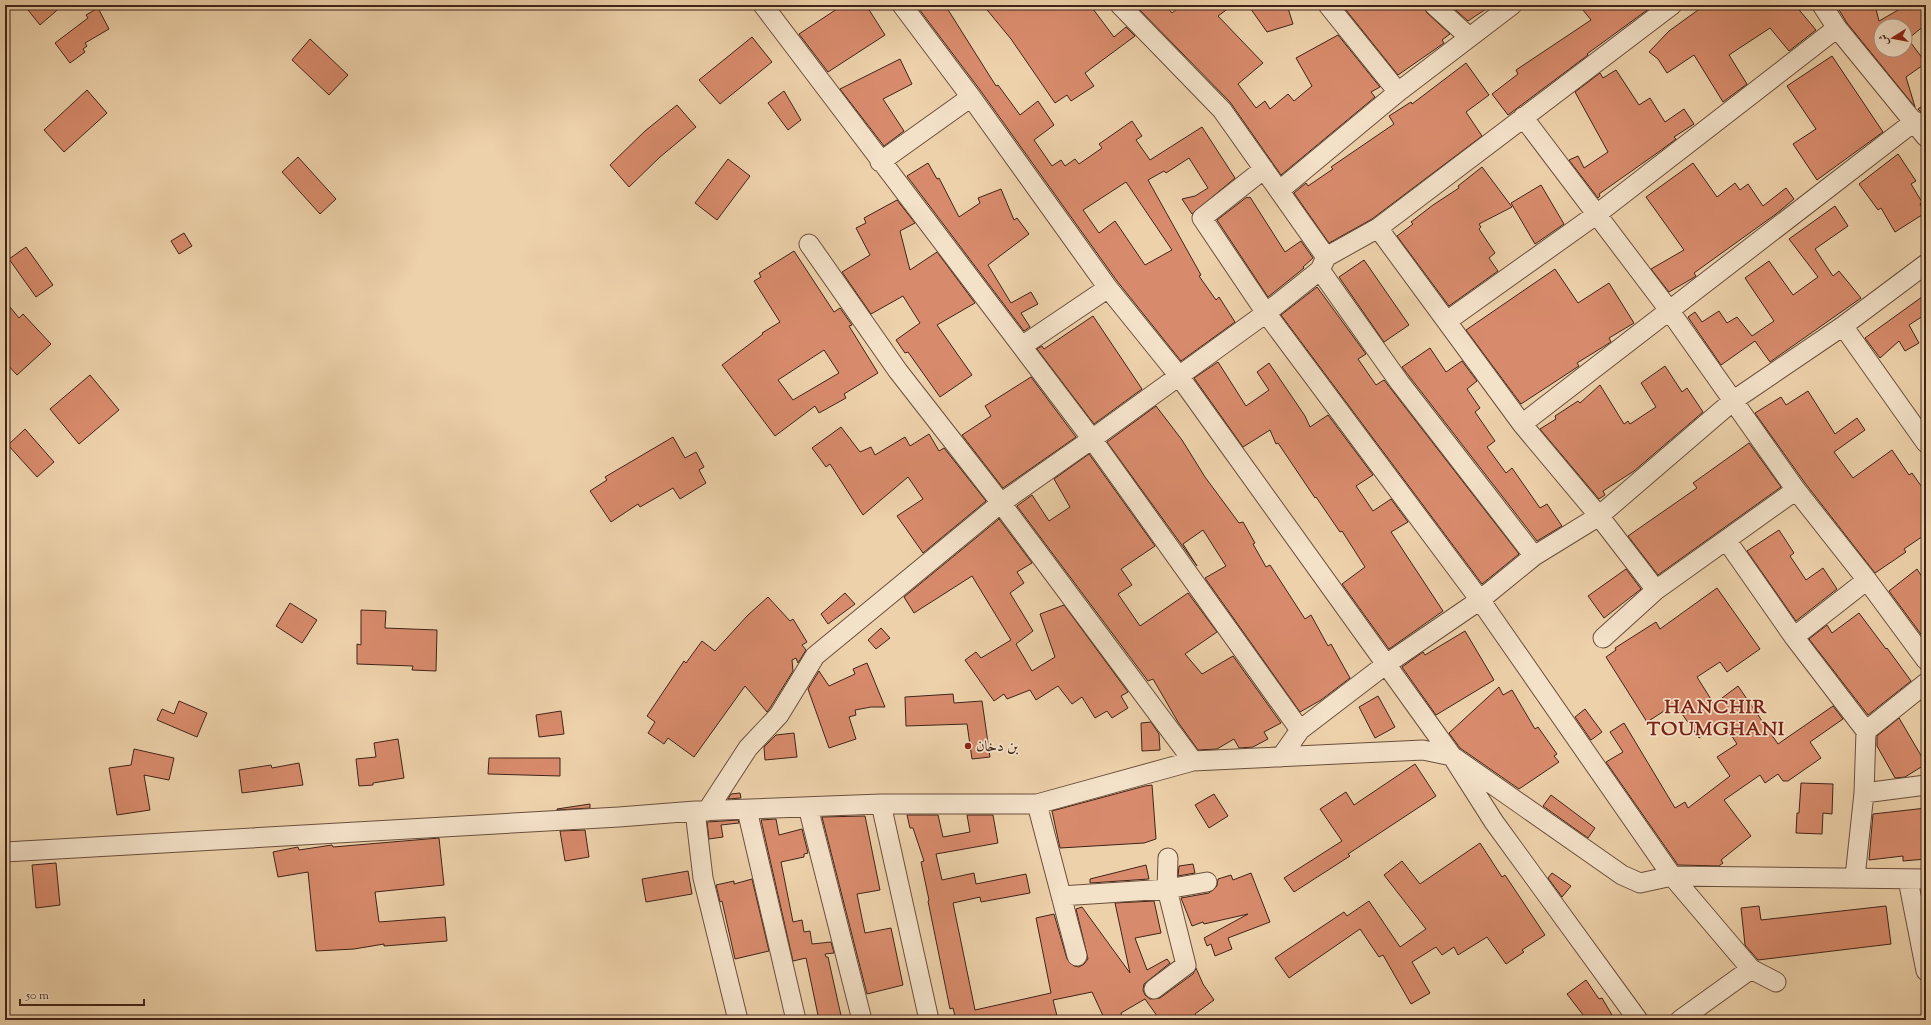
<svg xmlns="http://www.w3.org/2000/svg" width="1931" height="1025" viewBox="0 0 1931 1025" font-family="'Sorts Mill Goudy',Amiri,serif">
	<rect width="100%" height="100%" fill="#edd1aa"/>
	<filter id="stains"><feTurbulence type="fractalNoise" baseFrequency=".005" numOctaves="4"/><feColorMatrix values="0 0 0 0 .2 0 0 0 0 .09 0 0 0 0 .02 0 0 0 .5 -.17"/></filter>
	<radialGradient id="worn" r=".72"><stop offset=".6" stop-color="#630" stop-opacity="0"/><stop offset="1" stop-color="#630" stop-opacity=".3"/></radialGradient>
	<path fill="#d88b6c" stroke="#402418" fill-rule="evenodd" d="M24,5H63L40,25Z
		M843,5H866L885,35L828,72L799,34Z
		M916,5H945L996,86L998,85L1020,115L1038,101L1054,125L1034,140L1052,166L1061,160L1065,166L1075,159L1079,164L1102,148L1099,144L1132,121L1142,136L1136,140L1150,160L1202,127L1235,178L1192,214L1182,199L1195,196L1208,188L1189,158L1166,173L1164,171L1148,180L1201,275L1199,276L1216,300L1219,297L1235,322L1181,361L1117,281L980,90ZM1126,182L1172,250L1145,265L1115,221L1099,233L1083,210Z
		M983,5H1090L1114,37L1126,27L1135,36L1085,73L1094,86L1071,101L1067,95L1055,103L1011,39Z
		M1135,5H1165L1172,13L1182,5H1233L1218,16L1263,63L1238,84L1256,108L1265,101L1270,109L1288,94L1294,101L1312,86L1296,58L1338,35L1380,87L1371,92L1375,97L1281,175L1230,102Z
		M1248,5H1287L1293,24L1267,32Z
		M1342,5H1423L1427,13L1450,34L1442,40L1444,43L1398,75Z
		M1450,5H1492L1468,21Z
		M1579,5H1654L1587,54L1588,55L1508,115L1492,94L1518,74L1516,70L1591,20Z
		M1705,5H1745L1749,10L1757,5H1795L1816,30L1789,51L1770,28L1729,55L1747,84L1723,102L1694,55L1667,73L1658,59L1649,52L1669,31Z
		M1836,5H1875L1879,21L1907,5H1926V24L1908,39L1926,63L1906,77L1915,107L1847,23ZM1881,26H1905V50H1881Z
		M98,8L109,29L85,43L87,46L83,49L85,52L70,63L55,43L88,18L86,15Z
		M752,37L772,62L720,104L699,80Z
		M310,39L348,75L329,95L292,60Z
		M1832,56L1883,132L1817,180L1793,144L1816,129L1787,86Z
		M900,59L912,84L883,99L904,131L884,146L840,89Z
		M1466,63L1489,95L1466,112L1482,136L1372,219L1329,243L1294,193L1306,183L1308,186L1333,169L1331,167L1394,124L1389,116L1411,102L1412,104Z
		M1616,70L1639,105L1650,98L1665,122L1684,109L1694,124L1674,137L1676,139L1660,151L1599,194L1600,196L1598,198L1569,160L1578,156L1584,168L1608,152L1575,92L1600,73L1603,78Z
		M87,90L107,113L64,152L44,130Z
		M784,91L801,120L788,130L768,103Z
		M1926,103V120L1923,114L1918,109Z
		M677,105L696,127L660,157L629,187L610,165L645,131Z
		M1898,154L1916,181L1911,184L1922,202L1920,204L1925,213L1895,232L1881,208L1878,210L1859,184Z
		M298,157L336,199L320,214L282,172Z
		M728,159L750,176L717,220L695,203Z
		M928,163L937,179L939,178L959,217L980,203L978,198L1001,189L1014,220L1017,218L1029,234L988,265L1011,303L1031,292L1038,304L1021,313L1030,327L1024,331L907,176Z
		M1693,163L1717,197L1735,183L1740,190L1748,184L1763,206L1786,188L1794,199L1776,214L1694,273L1696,276L1693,278L1669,292L1651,269L1684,250L1646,197Z
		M1482,167L1512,207L1479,224L1481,227L1479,229L1495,253L1489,258L1498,271L1449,306L1397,236L1413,224L1411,222L1433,205L1459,188L1458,186Z
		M1541,185L1564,224L1535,244L1511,203Z
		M1247,197L1248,198L1250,197L1285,252L1301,241L1313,258L1303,267L1304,268L1268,297L1217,220Z
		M897,200L915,223L900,231L910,270L937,252L975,303L937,325L972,375L940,397L908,352L905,353L896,340L920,323L903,296L871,314L842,272L870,255L856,228L866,223L864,218Z
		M1835,206L1848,226L1815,249L1833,276L1839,271L1861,298L1770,362L1755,341L1721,365L1688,317L1695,312L1702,322L1719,311L1727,323L1737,317L1752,336L1774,321L1745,278L1769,261L1793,295L1818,277L1789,239Z
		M184,233L192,246L179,254L171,241Z
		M26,247L53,285L36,297L9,259Z
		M794,251L834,312L840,308L852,325L849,326L878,373L844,394L846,398L819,413L815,406L775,436L722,365L763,334L762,333L780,322L754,281L761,277L759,273ZM824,350L839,373L793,400L778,380Z
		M1364,260L1409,325L1384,342L1339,277Z
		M1555,269L1578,303L1609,283L1634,323L1609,338L1611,342L1577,363L1579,366L1521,404L1466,330Z
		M1317,287L1366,354L1358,359L1376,385L1384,380L1519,554L1482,584L1281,315Z
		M1926,294V314L1909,325L1919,343L1905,351L1899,341L1880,358L1865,338Z
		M5,301L19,318L23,314L51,344L17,375L5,362Z
		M1093,316L1142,389L1094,424L1037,349L1042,346L1044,349Z
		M1430,348L1446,372L1462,361L1477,381L1467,389L1480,408L1475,412L1495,441L1487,447L1506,473L1512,468L1540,508L1547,504L1562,526L1537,541L1409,376L1402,367Z
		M1218,362L1246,406L1269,390L1257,372L1269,363L1305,416L1310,427L1328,415L1373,475L1356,486L1373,511L1391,499L1408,522L1391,532L1443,611L1389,649L1342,584L1365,567L1342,531L1340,532L1316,497L1315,498L1278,443L1276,444L1270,430L1243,447L1194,378Z
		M1665,366L1682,392L1687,388L1703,412L1634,471L1603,491L1605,495L1599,499L1540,429L1556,419L1555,416L1578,401L1580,403L1600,385L1624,424L1628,421L1630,424L1656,407L1641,383Z
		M90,375L119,410L79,444L50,409Z
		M1031,377L1076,437L1003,488L962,435L991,416L985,406Z
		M1808,391L1835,434L1857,418L1865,430L1834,452L1853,478L1892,450L1909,475L1912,473L1926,493V534L1904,549L1906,552L1875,573L1805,483L1755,413L1781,397L1786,405Z
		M1156,406L1182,440L1205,477L1239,523L1243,522L1255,543L1253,544L1266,567L1270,565L1305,619L1311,615L1328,646L1331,644L1350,678L1321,700L1300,712L1205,578L1226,566L1203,530L1183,544L1197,566L1107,442Z
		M841,427L860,452L871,447L875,455L905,437L910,446L929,434L939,451L944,448L986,501L923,553L897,516L923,499L908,477L863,515L830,464L826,467L812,448Z
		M25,429L54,462L37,477L8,445Z
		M673,437L685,458L696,452L704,467L699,470L706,483L680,499L673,488L640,507L638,504L611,522L590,491L607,480L605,477Z
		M1749,443L1781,487L1658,575L1628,536L1697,488L1693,483Z
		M1089,454L1155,546L1121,569L1132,585L1118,594L1140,626L1188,593L1217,632L1185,654L1202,674L1233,656L1281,723L1264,732L1268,739L1253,747L1239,748L1234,739L1217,749L1198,750L1178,722L1153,679L1148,681L1017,506L1032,495L1049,521L1070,507L1054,479Z
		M999,519L1032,563L1017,572L1024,583L1010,593L1033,631L1016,644L1032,671L1055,657L1040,614L1064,605L1128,692L1121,696L1128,708L1112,718L1107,711L1095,718L1082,697L1072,704L1058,686L1036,700L1030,690L1007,699L1004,694L994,701L965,660L976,652L981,658L1011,640L972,576L914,613L904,597Z
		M1779,530L1794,553L1790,556L1806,580L1823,568L1837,589L1796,621L1747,551Z
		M1626,569L1641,589L1604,618L1588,596Z
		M1917,569L1926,583V641L1889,591Z
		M1717,588L1760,649L1727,672L1720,662L1697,677L1714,704L1738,686L1778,744L1833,706L1843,719L1810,742L1821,758L1788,781H1783L1778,774L1765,783L1760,775L1724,800L1751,836L1721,860L1723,863L1719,866L1678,865L1606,762L1623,752L1610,732L1624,723L1675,808L1685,802L1688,808L1730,776L1717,757L1737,744L1722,721L1699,738L1675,704L1647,722L1606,657L1616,650L1615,648L1656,622L1660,629Z
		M845,593L855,604L828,624L821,614Z
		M768,597L790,621L793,619L807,642L802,645L806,650L798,663L796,658L792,660L793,671L770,708L767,712L745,686L694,757L668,738L664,744L648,733L655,722L647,716L684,661L686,663L702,641L715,651L748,615Z
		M290,603L317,620L302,643L276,626Z
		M361,610L386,611L385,628L437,630L436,671L412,670L413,666L357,664V644L361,645Z
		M1859,613L1886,649L1887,648L1911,681L1868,715L1809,639L1827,625L1832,633Z
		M881,628L890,638L876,649L868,640Z
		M1465,631L1494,680L1436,715L1402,667L1423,652L1425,655Z
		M867,663L885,707H871L855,710L856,715L849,717L856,739L829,748L808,689L819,671L829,686L855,674L853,669Z
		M1499,687L1503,695L1512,690L1535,729L1538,727L1557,754L1554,756L1559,762L1519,789L1460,748L1449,733Z
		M953,694L954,703L982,701L990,757L972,759L967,724L906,726L905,697Z
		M1378,696L1395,727L1375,738L1359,707Z
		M179,701L207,713L197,737L157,720L162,709L174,714Z
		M1585,709L1602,732L1591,740L1575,717Z
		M561,711L564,734L539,737L536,715Z
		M1899,718L1926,764L1905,777L1895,778L1877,746V736Z
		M1151,722L1159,734L1160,750L1142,751L1141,723Z
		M794,733L797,757L765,760L764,747L776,735Z
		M398,739L404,778L373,783V785L359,786L356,759L376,757L374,743Z
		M134,749L174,758L169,780L144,775L150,810L117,815L109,768L131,765Z
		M489,758H560V776L488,774Z
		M299,763L303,785L242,793L239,770L271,765L272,768Z
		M1415,764L1436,796L1348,854L1350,856L1294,892L1284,878L1342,841L1320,809L1346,792L1354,805Z
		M1801,783L1833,784L1832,814L1823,813L1822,834L1796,833L1797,813H1799Z
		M1152,785L1156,839L1144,843L1060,848L1052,811L1145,786Z
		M740,793L741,798L728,799L731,794Z
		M1214,794L1228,816L1209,828L1195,805Z
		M1551,795L1595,828L1588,838L1543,806Z
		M590,804V808L557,810V809Z
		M1926,808V859L1903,861V856L1869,860L1873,814Z
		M907,815H938L943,837L970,832L967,815H993L998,843L936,854L942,880L974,873L976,884L1026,874L1030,893L981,902L980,897L953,903L975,1010L1051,993L1036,918L1054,914L1067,959L1074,966L1079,967L1084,964L1088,959L1076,909L1082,907L1130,973L1115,903L1154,901L1161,933L1135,938L1147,970L1167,959L1170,963L1144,984L1143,990L1145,995L1150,999L1160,998L1193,974L1196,968L1203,984L1214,1000L1195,1014L1199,1020H1160L1145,999L1121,1013L1123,1020H1105L1092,992L1053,1000L1058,1020H956L953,1008L950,1009L928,901L929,900L921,862L924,861L913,828H910Z
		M865,816L880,890L857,894L865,933L891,928L903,985L867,994L822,817Z
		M776,819L779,835L802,829L808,853L804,854V857L781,862L793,922L802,920L804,932L810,931L812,944L831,942L834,953L825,954L826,957H828L842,1020H819L806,958L793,961L761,820Z
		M738,820L739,823L721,825L723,837L709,839L707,822Z
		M585,830L589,857L565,861L560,831Z
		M439,838L444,885L375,892L379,922L445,917L447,941L384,946V944L354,949L316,951L308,872L278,877L273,852L298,847L299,850L332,845L333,847Z
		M1480,843L1502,877L1505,875L1545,935L1522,950L1524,952L1506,964L1487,937L1458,955L1454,947L1442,955L1436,947L1412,962L1430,993L1411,1004L1383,955L1379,957L1360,929L1289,978L1275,958L1344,912L1347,916L1369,901L1400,947L1426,929L1384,875L1402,861L1420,884Z
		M56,863L60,905L36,908L32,865Z
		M1193,864L1195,873L1178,876L1179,866Z
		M1146,865L1149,879L1090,883V879Z
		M688,871L692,894L646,902L642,879Z
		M1251,873L1270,922L1228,938L1232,949L1215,956L1211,944L1207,946L1204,938L1248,914L1204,924L1203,922L1192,926L1181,898L1209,893L1217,886L1218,879L1231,875L1233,880Z
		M1552,873L1571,886L1562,897L1548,878Z
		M752,879L769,951L735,959L722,901L720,902L716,885L734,881V884Z
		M1759,906L1761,920L1886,906L1891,944L1758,960L1745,945L1741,908Z
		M1586,980L1599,999L1602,998L1612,1015L1604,1020H1587L1567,994Z"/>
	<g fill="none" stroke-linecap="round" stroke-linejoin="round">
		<defs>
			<path id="minor" d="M763,5L1092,439L1300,730
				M902,5L971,97L1108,288L1179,376L1452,756L1494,822L1638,1020
				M1120,5L1222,110L1326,257
				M1328,5L1398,92
				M1434,5L1469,37
				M1822,5L1837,28L1926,137
				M1523,117L1669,310L1796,490L1867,580L1926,660
				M880,162L971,97
				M1264,169L1202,218L1266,313L1480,600L1672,876L1751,969L1776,982
				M1280,190L1398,92L1512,5
				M1378,228L1522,424L1599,516L1656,590
				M809,244L898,371L1001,503L1193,761
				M1320,270L1400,383L1534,556
				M1447,321L1597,214L1837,28
				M1843,326L1926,443
				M1022,346L1108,288
				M1522,424L1915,121
				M1727,541L1794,637L1866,731L1864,793L1855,877
				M1794,637L1867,580
				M1603,638L1656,590L1796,490
				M1866,731L1926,683
				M1281,757L1300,730L1385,665L1480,600L1534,556L1599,516L1734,400L1843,326L1926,264
				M1864,793L1926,785
				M881,804L929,1020
				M1037,804L1077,956
				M808,807L862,1020
				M747,810L796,1020
				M695,811L703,878L738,1020
				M707,811L748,748L779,715L815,656L1001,503L1092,439L1266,313L1320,270L1326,257L1378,228L1672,5
				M5,852L619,817L695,811L881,804H1037L1193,761L1423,750L1452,756L1622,875L1640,883L1672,876L1926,879
				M1908,880L1926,971
				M1061,896L1167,889L1207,882
				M1154,989L1186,965L1167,889L1168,858
				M1680,1020L1751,969"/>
		</defs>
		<use href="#minor" stroke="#6b4f3c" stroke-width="21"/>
		<use href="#minor" stroke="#f3e1c8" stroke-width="19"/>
	</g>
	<circle fill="#8f2418" stroke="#f3e1c8" stroke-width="1.5" cx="968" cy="746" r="4"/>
	<g text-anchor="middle" stroke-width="3.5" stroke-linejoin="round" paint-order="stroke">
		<g font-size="15" fill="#402418" stroke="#f3e1c8" text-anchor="start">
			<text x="976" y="751">بن دخان</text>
		</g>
		<g font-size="19" font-weight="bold" letter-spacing="1" fill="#7a1f14" stroke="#f3e1c8">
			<text x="1716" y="713">HANCHIR<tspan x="1716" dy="22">TOUMGHANI</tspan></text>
		</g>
	</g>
	<rect width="1931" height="1025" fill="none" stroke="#edd1aa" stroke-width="20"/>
	<rect x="6" y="6" width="1919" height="1013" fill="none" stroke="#402418" stroke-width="2"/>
	<rect x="10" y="10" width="1911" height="1005" fill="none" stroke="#402418"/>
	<g transform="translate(1893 38) rotate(259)"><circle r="19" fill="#f3e1c8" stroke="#ab9582"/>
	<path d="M0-3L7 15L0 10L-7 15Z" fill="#8f2418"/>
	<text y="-6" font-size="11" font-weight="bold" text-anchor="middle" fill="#402418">ش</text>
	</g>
	<path d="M20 999v6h124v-6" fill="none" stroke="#402418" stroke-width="2"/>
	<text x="26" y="999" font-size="12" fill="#402418" stroke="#f3e1c8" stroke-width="3" paint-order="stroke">50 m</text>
	<rect width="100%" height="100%" filter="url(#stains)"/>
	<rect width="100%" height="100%" fill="url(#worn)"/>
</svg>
